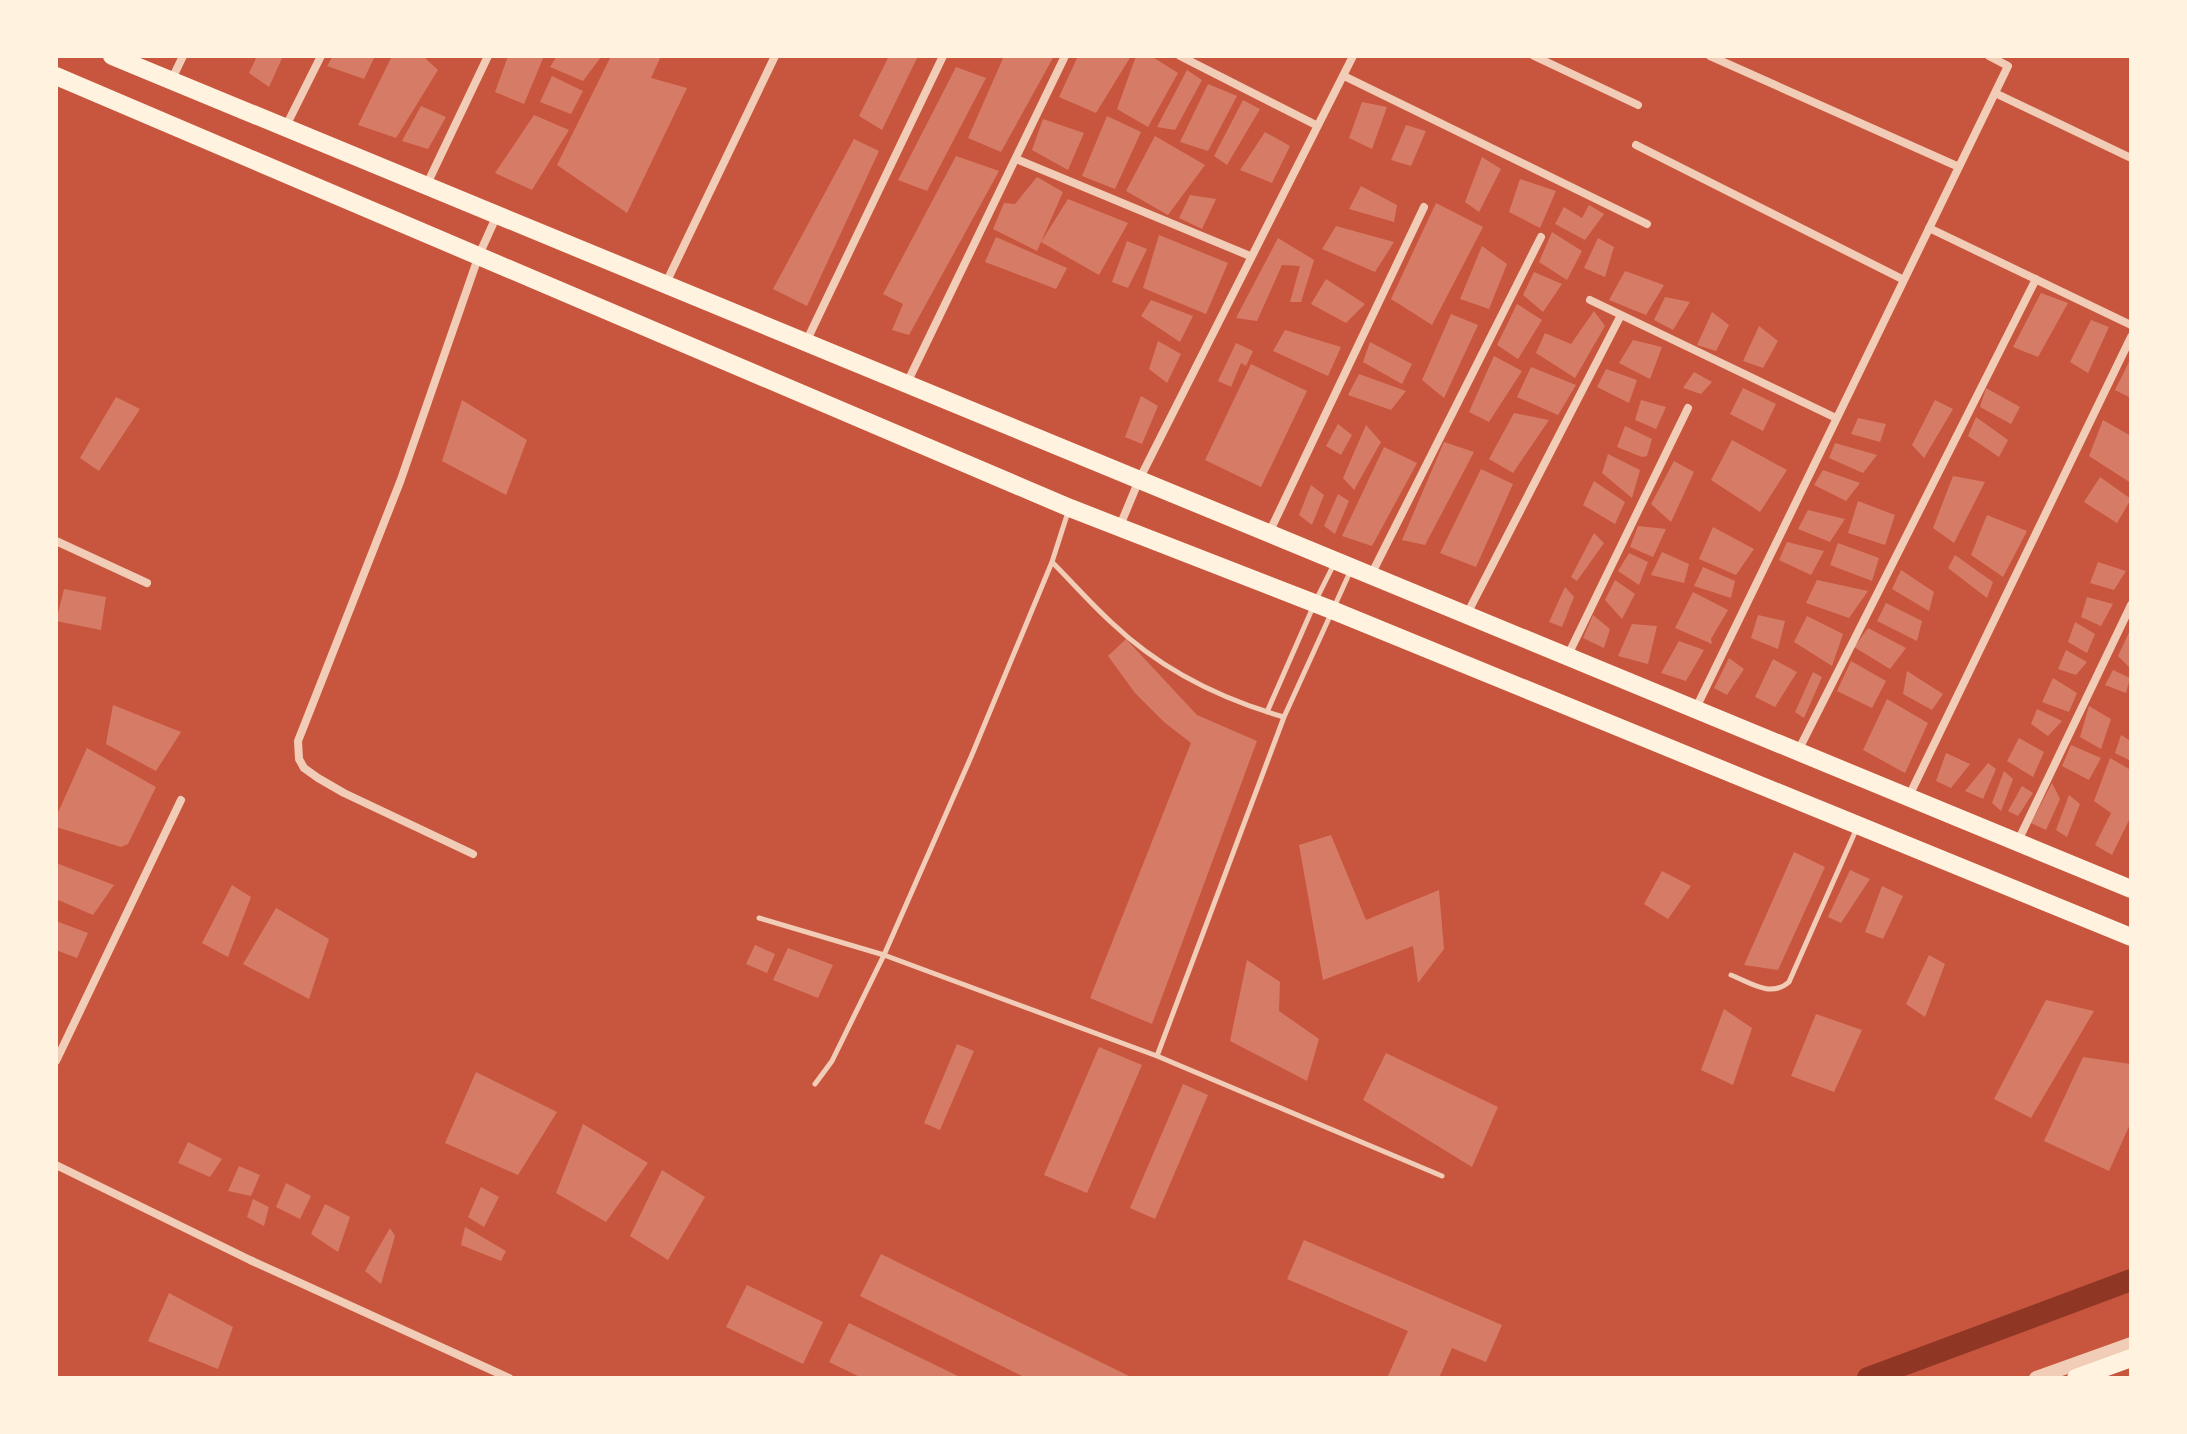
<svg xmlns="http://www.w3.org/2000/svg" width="2187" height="1434" viewBox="0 0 2187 1434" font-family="'Titillium Web',sans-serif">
	<rect width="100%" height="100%" fill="#c8553d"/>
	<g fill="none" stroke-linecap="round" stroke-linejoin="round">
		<path stroke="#8f3625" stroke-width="22" d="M1868,1378L2131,1280"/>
	</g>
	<path fill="#d67c66" d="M257,56H283L269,87L249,73Z
		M333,56H375L364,79L327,66Z
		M392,56H423L438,70L396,138L358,125Z
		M508,56H544L524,104L495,92Z
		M557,56H599L601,57L583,81L550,67Z
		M611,56H661L651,78L687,88L627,213L557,165Z
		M889,56H918L882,130L859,116Z
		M1004,56H1054L1001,152L968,138Z
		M1078,56H1131L1096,113L1059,97Z
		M1136,56H1151L1178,73L1148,127L1117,109Z
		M956,67L986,78L927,191L898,180Z
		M1187,70L1202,80L1175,130L1157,127Z
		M552,76L583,91L571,114L540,102Z
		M1208,84L1237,96L1208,151L1180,142Z
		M1243,100L1260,109L1227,165L1214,156Z
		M1362,102L1387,107L1372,149L1349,138Z
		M421,106L446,117L428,149L402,141Z
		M534,115L569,130L532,190L495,173Z
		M1107,116L1141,132L1115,189L1082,176Z
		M1043,119L1084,133L1068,170L1032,150Z
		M1406,125L1426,131L1411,166L1391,160Z
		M1265,132L1290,146L1272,183L1240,170Z
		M1155,136L1205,165L1168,215L1126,191Z
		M854,139L879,151L807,306L773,289Z
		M956,156L999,171L909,335L892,330L903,304L883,294Z
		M1482,157L1501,169L1479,212L1465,202Z
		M1037,177L1063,192L1037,251L993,229L1004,203L1015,204Z
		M1520,179L1556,191L1540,228L1509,212Z
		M1361,186L1397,205L1394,222L1349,209Z
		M1190,195L1216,199L1202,229L1179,218Z
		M1068,199L1128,223L1099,275L1041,242Z
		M1436,203L1483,227L1432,325L1391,299Z
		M1589,205L1604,214L1585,240L1555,224L1564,207L1582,218Z
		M1336,226L1394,242L1375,272L1322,249Z
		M1552,232L1582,251L1567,280L1539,262Z
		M1159,235L1228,263L1206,314L1143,288Z
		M996,237L1067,268L1056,289L985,262Z
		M1278,238L1314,260L1301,302H1290L1300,266L1282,265L1257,321L1236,318Z
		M1598,238L1614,247L1605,277L1584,268Z
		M1127,241L1147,249L1128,288L1112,282Z
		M1482,246L1507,264L1489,309L1460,299Z
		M1625,271L1664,285L1646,315L1609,300Z
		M1534,272L1562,284L1543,312L1523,295Z
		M1326,279L1365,304L1346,323L1311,304Z
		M2041,293L2068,303L2038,357L2013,347Z
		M1665,297L1690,302L1673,330L1654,320Z
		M1151,300L1193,316L1180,342L1141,316Z
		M1517,304L1542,320L1518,359L1497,345Z
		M1594,311L1605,326L1575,378L1536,353L1545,333L1571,344Z
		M1712,312L1729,325L1716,351L1697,345Z
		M1451,314L1478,325L1444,398L1422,380Z
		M2091,320L2109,327L2088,373L2070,362Z
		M1759,326L1778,341L1763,368L1743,361Z
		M1285,330L1341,347L1328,376L1273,351Z
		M1633,340L1662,347L1650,379L1619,363Z
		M1158,341L1181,354L1167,383L1149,369Z
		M1370,342L1412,364L1402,384L1363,362Z
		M1236,343L1253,351L1246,366L1241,363L1231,387L1218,381Z
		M1494,356L1522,371L1489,422L1469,412Z
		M2131,358V398L2115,390Z
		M1251,364L1307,391L1261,487L1205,460Z
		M1531,367L1576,385L1558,415L1517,397Z
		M1606,369L1637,380L1629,403L1597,387Z
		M1694,372L1712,382L1701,394L1683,388Z
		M1359,374L1406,391L1391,410L1348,395Z
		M1743,388L1776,404L1763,431L1730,414Z
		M1986,388L2020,407L2011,424L1980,407Z
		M1141,396L1158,406L1142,444L1125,437Z
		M116,397L140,409L99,471L80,458Z
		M462,400L527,440L506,495L442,461Z
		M1641,400L1666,407L1656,429L1635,420Z
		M1935,400L1953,409L1924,458L1912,445Z
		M1514,413L1549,420L1513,473L1489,459Z
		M1976,417L2008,440L1999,457L1968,436Z
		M1858,418L1886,424L1880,442L1851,434Z
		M2103,420L2131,436V483L2089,456Z
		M1338,424L1352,435L1341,455L1326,446Z
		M1366,425L1381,442L1354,490L1343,478Z
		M1625,426L1652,439L1647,456L1642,457L1617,447Z
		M1732,440L1787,470L1760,512L1711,480Z
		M1444,442L1474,452L1425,545L1402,540Z
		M1835,443L1877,455L1863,473L1829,458Z
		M1384,447L1417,463L1372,546L1342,536Z
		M1608,454L1640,470L1632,498L1602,473Z
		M1674,461L1694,472L1671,522L1651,504Z
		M1481,469L1513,484L1476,567L1440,553Z
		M1823,470L1860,483L1846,501L1814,485Z
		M1953,476L1985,482L1954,543L1933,528Z
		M2100,477L2131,499L2117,523L2084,502Z
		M1594,481L1625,502L1615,524L1583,505Z
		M1311,485L1324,495L1312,525L1299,515Z
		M1338,494L1349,501L1335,534L1324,526Z
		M1858,501L1895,515L1885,545L1848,533Z
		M1808,510L1845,519L1830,542L1798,529Z
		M1987,515L2027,531L2003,577L1971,555Z
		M1638,526L1666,529L1653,557L1630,547Z
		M1713,527L1754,549L1736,575L1699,559Z
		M1594,533L1604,543L1577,581L1571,577Z
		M1787,542L1824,551L1811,575L1779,560Z
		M1838,543L1879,558L1872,581L1830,565Z
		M1662,552L1689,564L1684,583L1651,575Z
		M1629,553L1648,562L1639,585L1618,571Z
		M1955,555L1993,582L1987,598L1948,568Z
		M2098,562L2126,571L2114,590L2090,583Z
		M1703,567L1735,581L1731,598L1694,586Z
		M1901,570L1934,592L1929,611L1892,589Z
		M1615,580L1635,594L1622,619L1605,600Z
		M1817,580L1868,591L1849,618L1806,603Z
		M1565,587L1574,597L1562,627L1549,622Z
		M64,589L106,597L101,630L56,621Z
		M1693,592L1728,610L1711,639L1712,644L1675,628Z
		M2087,597L2113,604L2101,626L2081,617Z
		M1886,603L1922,621L1917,641L1877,621Z
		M1593,615L1610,629L1604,648L1583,638Z
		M1758,615L1785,621L1778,649L1751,638Z
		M1807,616L1843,634L1832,666L1794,642Z
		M2075,622L2095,634L2087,653L2068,642Z
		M1632,624L1657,626L1648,664L1618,656Z
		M1868,628L1906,648L1890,669L1854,647Z
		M2131,628V669L2118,656Z
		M1126,639L1197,715L1257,741L1152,1024L1090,998L1191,743L1164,722L1135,693L1108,656Z
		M1679,641L1704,650L1686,681L1661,673Z
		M2066,650L2087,662L2076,675L2058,669Z
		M1729,658L1744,669L1727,695L1714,688Z
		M1773,659L1797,672L1775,707L1755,697Z
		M1851,661L1886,681L1872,708L1837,691Z
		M2113,670L2130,678L2126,693L2105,685Z
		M1907,671L1943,694L1932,710L1903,694Z
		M1813,672L1822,677L1804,718L1795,712Z
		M2053,678L2077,693L2069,712L2042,702Z
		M1887,699L1928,723L1905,773L1863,750Z
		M113,705L181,732L156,771L106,744Z
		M2089,706L2111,719L2101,749L2080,737Z
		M2037,709L2062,721L2048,736L2031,724Z
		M2121,735L2131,741V761L2115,753Z
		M2019,738L2044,752L2033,777L2007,761Z
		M2071,745L2101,758L2089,780L2062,766Z
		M87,748L156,787L128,844L121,847L56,827V817Z
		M1946,753L1970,764L1951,788L1936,781Z
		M2110,758L2131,770V816L2112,855L2095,845L2111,813L2094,801Z
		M1988,763L1996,769L1983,799L1965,791Z
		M2004,771L2013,779L2001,811L1992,803Z
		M2052,783L2060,799L2046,830L2031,823Z
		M2022,786L2033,793L2018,816L2008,811Z
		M2069,795L2080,804L2067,837L2056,830Z
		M1331,835L1366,920L1439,890L1444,949L1418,983L1413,946L1323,980L1299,845Z
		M1794,852L1825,867L1778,970L1744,965Z
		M56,863L114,885L93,915L56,899Z
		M1850,870L1870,879L1841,923L1828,917Z
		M1662,871L1691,886L1668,919L1644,904Z
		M232,885L251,897L228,957L202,943Z
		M1882,886L1903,896L1883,939L1865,932Z
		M276,908L329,939L309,999L243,964Z
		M56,921L88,933L77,958L56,950Z
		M755,945L775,954L767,973L746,964Z
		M788,948L833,965L818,998L773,980Z
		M1929,955L1945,964L1925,1017L1906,1004Z
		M1247,960L1280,982L1279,1011L1319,1039L1307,1081L1230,1041Z
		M2046,1000L2094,1011L2031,1118L1994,1099Z
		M1724,1009L1752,1028L1733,1085L1701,1070Z
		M1816,1014L1862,1030L1834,1092L1791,1076Z
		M957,1044L974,1051L940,1130L924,1123Z
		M1099,1047L1142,1065L1087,1193L1044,1175Z
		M1386,1053L1498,1107L1472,1167L1363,1100Z
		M2083,1057L2131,1064V1122L2109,1171L2044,1141Z
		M476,1072L557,1112L518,1175L445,1143Z
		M1183,1084L1208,1095L1155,1219L1130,1208Z
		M583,1124L648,1163L606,1222L556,1193Z
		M188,1142L222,1159L210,1177L178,1163Z
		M239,1166L260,1175L251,1196L228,1191Z
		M662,1170L705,1197L668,1260L630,1236Z
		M286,1183L311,1196L300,1219L276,1207Z
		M481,1187L499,1197L484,1227L468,1217Z
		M253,1199L269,1207L264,1226L247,1217Z
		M325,1204L350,1217L338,1252L311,1234Z
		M465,1227L506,1251L501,1261L461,1245Z
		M390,1228L395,1236L381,1284L365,1271Z
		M1304,1240L1502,1325L1486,1362L1452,1348L1439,1378H1387L1408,1331L1287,1279Z
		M881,1254L1133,1378H1026L860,1296Z
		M747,1285L823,1322L803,1364L726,1327Z
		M169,1293L233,1327L218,1369L148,1341Z
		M849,1323L962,1378H862L829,1362Z"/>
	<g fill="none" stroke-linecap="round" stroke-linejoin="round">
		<path stroke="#f1ccb7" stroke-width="5" d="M1052,562C1072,582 1091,604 1112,623C1160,669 1221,699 1284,717
			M1350,572L1284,717L1157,1056L1442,1176
			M1317,598L1334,564
			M1267,712L1313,607
			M759,918L884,955L1157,1056
			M1731,975C1751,983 1771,998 1789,982L1856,830
			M815,1084L832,1061L884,955L971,757L1052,562L1068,512"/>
		<path stroke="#f1ccb7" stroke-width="8" d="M1180,56L1316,125
			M1534,56L1638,105
			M1710,56L1959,167
			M1344,76L1647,224
			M172,79L183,56
			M1995,93L2131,158
			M286,126L321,56
			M1636,145L1904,280
			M1016,159L1250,256
			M427,184L488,56
			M1929,228L2131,325
			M665,285L775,56
			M1590,300L1836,418
			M806,342L943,56
			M907,383L1065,56
			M1119,528L1139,480L1353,56
			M1269,533L1424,207
			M56,541L147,583
			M1371,575L1541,237
			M1467,614L1621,315
			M1568,655L1688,408
			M1696,708L2008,66L1989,56
			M1798,751L2036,279
			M1909,796L2131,337
			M2018,841L2131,605
			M473,854L344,793L318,778L304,768L299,759L298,741L400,482L479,255L497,215
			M56,1061L181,800
			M56,1165L250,1260L509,1378"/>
		<path stroke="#f1ccb7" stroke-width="14" d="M2036,1378L2131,1344"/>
		<path stroke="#fff3e0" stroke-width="18" d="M112,56L2131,889
			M56,76L1070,508L1332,610L2131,937"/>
		<path stroke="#fff3e0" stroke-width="18" d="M2076,1378L2131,1358"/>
	</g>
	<rect width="2187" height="1434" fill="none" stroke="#fff3e0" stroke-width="116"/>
</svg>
